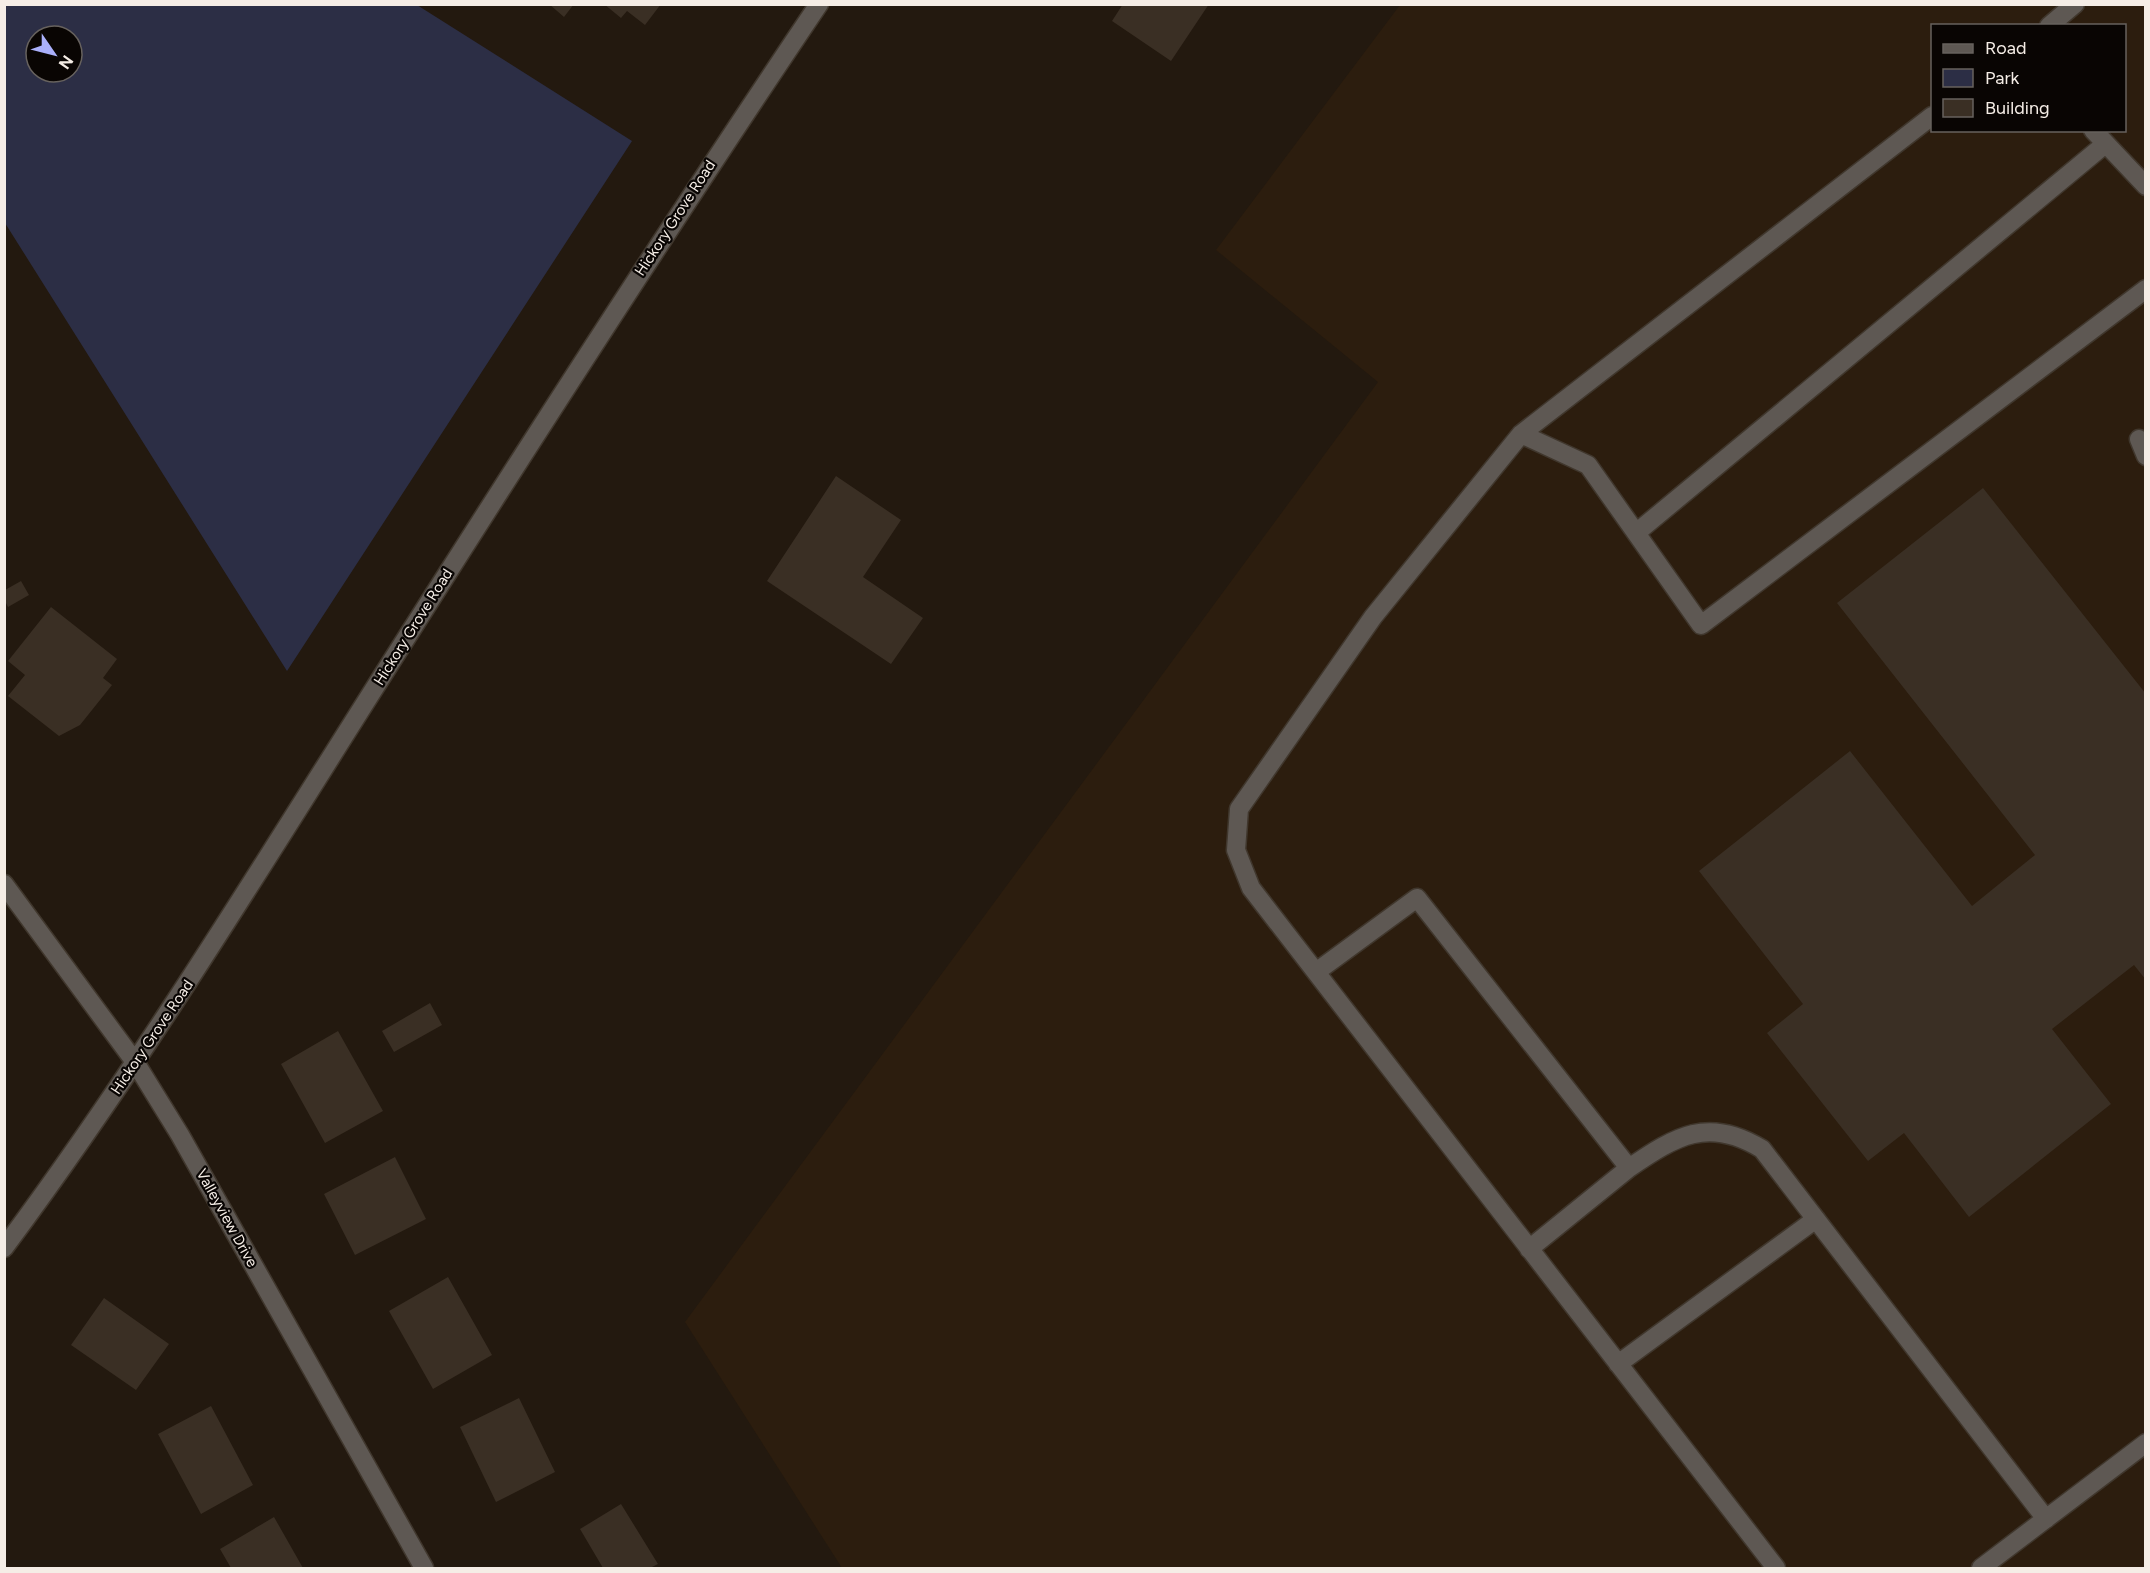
<svg xmlns="http://www.w3.org/2000/svg" width="2150" height="1573" viewBox="0 0 2150 1573" font-family="Figtree,sans-serif">
	<rect width="100%" height="100%" fill="#23190f"/>
	<path fill="#2c1d0e" fill-rule="evenodd" d="M1400,5H2145V1568H842L685,1322L1378,382L1216,250ZM1932,26H2124V130H1932Z"/>
	<path fill="#2c2e45" fill-rule="evenodd" d="M5,4L417,5L632,141L287,671L5,223ZM36,36H72V72H36Z"/>
	<path fill="#3a2f24" d="M549,4H574L564,17Z
		M604,4H661L645,25L627,11L621,18Z
		M1123,4H1209L1171,61L1112,21Z
		M836,476L901,520L863,577L923,618L891,664L767,581Z
		M1983,488L2146,694V980L2134,965L2052,1029L2111,1104L1969,1217L1904,1133L1868,1161L1767,1033L1803,1004L1699,871L1850,751L1972,906L2035,855L1837,603Z
		M21,581L29,595L8,607L5,601V590Z
		M51,607L117,659L103,678L112,685L80,725L59,736L8,696L25,675L8,661Z
		M430,1003L442,1025L394,1052L382,1031Z
		M338,1031L383,1111L325,1143L281,1064Z
		M395,1157L426,1219L355,1255L324,1194Z
		M448,1277L492,1355L433,1389L389,1311Z
		M104,1298L169,1344L136,1390L71,1345Z
		M519,1398L555,1472L496,1502L460,1427Z
		M211,1406L253,1485L201,1514L158,1434Z
		M621,1504L658,1564L650,1568H603L580,1529Z
		M274,1517L303,1568H231L220,1549Z"/>
	<g fill="none" stroke-linecap="round" stroke-linejoin="round">
		<defs>
			<path id="minor" d="M2049,26L2075,4
				M2093,130L2146,186
				M1521,434L1588,465L1701,625L2146,289
				M2139,439L2146,456
				M1636,533L2104,145
				M4,884L135,1062L180,1135L424,1568
				M1316,972L1417,898L1629,1168C1676,1136 1708,1116 1762,1149L2046,1519
				M4,1248C135,1072 250,885 367,700C515,466 664,234 819,4
				M1529,1249L1629,1168
				M1618,1364L1816,1219
				M1776,1568L1251,888L1236,850L1239,809L1373,617L1521,434L1932,116
				M1981,1568L2146,1443"/>
		</defs>
		<use href="#minor" stroke="#40372d" stroke-width="21"/>
		<use href="#minor" stroke="#5e5853" stroke-width="18"/>
	</g>
	<g text-anchor="middle" stroke-width="4.5" stroke-linejoin="round" paint-order="stroke">
		<g font-size="15" fill="#f5ede6" stroke="#090503">
			<text transform="translate(675 218) rotate(-57)" y="5">Hickory Grove Road</text>
			<text transform="translate(413 627) rotate(-58)" y="5">Hickory Grove Road</text>
			<text transform="translate(152 1037) rotate(-56)" y="5">Hickory Grove Road</text>
			<text transform="translate(227 1218) rotate(61)" y="5">Valleyview Drive</text>
		</g>
	</g>
	<rect width="2150" height="1573" fill="none" stroke="#f5ede6" stroke-width="12"/>
	<rect x="1931" y="24" width="195" height="108" fill="#090503" stroke="#67625e" stroke-width="1.5"/>
	<rect x="1943" y="44" width="30" height="9" fill="#5e5853" stroke="#67625e" stroke-width="1.5"/>
	<text x="1985" y="54" font-size="18" fill="#f5ede6">Road</text>
	<rect x="1943" y="69" width="30" height="18" fill="#2c2e45" stroke="#67625e" stroke-width="1.5"/>
	<text x="1985" y="84" font-size="18" fill="#f5ede6">Park</text>
	<rect x="1943" y="99" width="30" height="18" fill="#3a2f24" stroke="#67625e" stroke-width="1.5"/>
	<text x="1985" y="114" font-size="18" fill="#f5ede6">Building</text>
	<g transform="translate(54 54) rotate(125)"><circle r="28" fill="#090503" stroke="#67625e" stroke-width="1.5"/>
	<path d="M0-4.5L10 22L0 15L-10 22Z" fill="#aab0fb"/>
	<text y="-9" font-size="16" font-weight="bold" text-anchor="middle" fill="#f5ede6">N</text>
	</g>
</svg>
